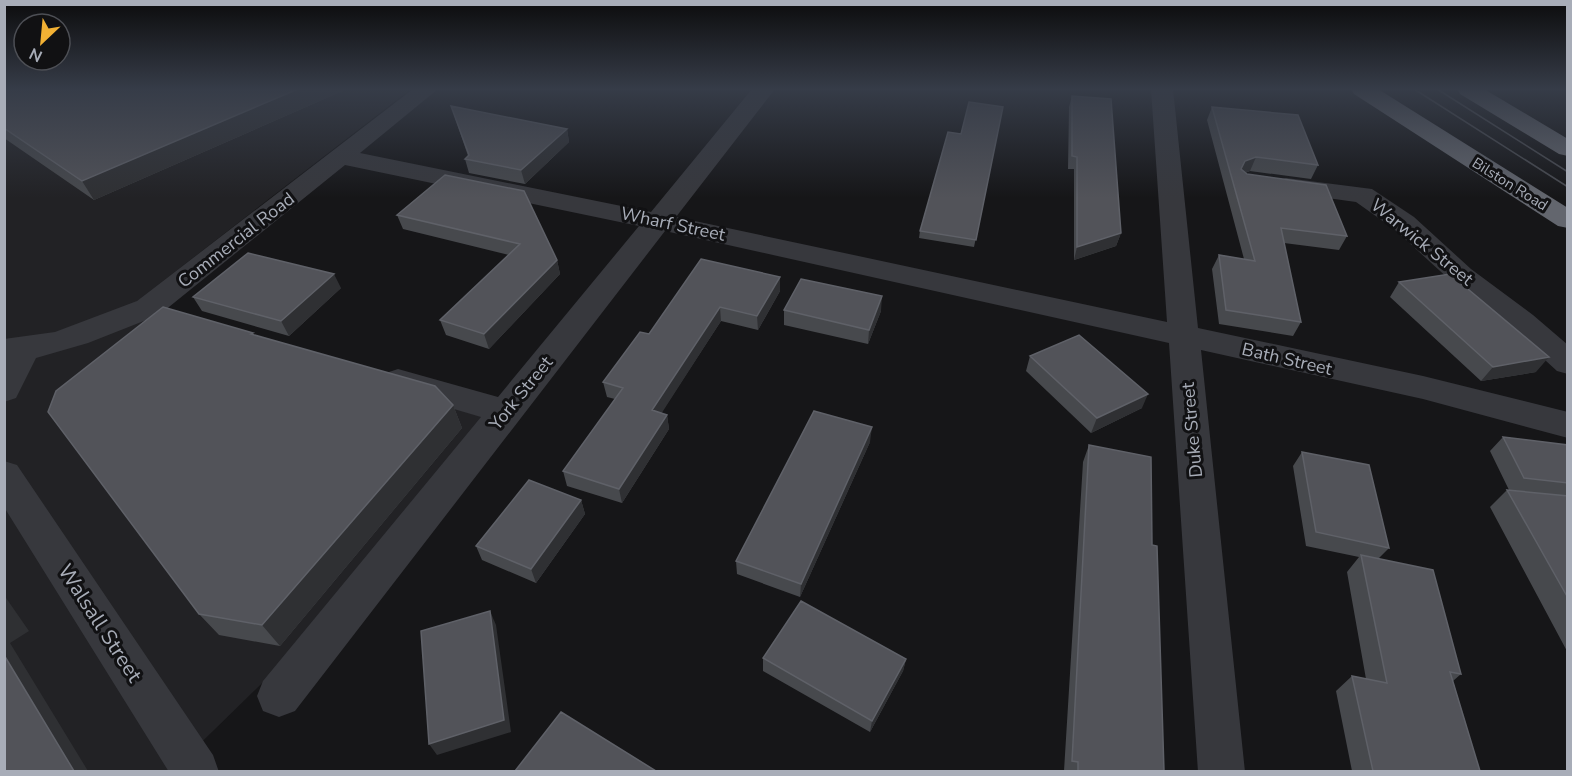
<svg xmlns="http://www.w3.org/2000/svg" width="1572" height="776" viewBox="0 0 1572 776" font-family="'Nunito Sans',sans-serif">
	<rect width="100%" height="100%" fill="#161618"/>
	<path fill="#222225" d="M5,89H411L127,309L486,418L297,649L172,771L5,772Z"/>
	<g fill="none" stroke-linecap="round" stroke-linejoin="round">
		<path fill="#37383d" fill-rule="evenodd" d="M413,89H438L360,153L651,212L752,89H775L676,217L1167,322L1151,89H1173L1198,328L1423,376L1568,412V438L1423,399L1201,350L1245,772H1198L1169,343L665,231L295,711L279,717L263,711L257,696L263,681L481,417L386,389L382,381L386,373L398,369L498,397L639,226L345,165L159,315L88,343L36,358L16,398L4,402V339L55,332L137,301Z
			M1286,178L1372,189L1414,217L1471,269L1533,315L1568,345V374L1557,371L1511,329L1451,281L1394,229L1356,202L1277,191L1273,186L1277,181Z
			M4,461L17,465L213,755L219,772H169L4,507Z"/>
		<path fill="#63666e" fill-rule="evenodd" d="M1351,89H1378L1568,208V228L1558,226L1354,94Z
			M1457,89H1484L1568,139V156L1559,154L1460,94Z"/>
		<path stroke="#4a4c52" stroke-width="1.5" d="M1414,89L1568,187
			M1437,89L1568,172"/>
	</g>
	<path fill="#47494d" d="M4,89H347L94,200L4,138Z
		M1072,96L1121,233L1116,246L1074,260V169H1068L1069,107Z
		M451,106L567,129L569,142L525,184L469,173L465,159L468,156Z
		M1003,107L974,247L919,238L920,231L961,134Z
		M1212,107L1318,165L1311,179L1250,171L1245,173L1347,236L1339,250L1284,243L1301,322L1293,336L1219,324L1212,269L1219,255L1244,259L1207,120Z
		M445,175L557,260L560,274L489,349L446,335L440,320L509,255L403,229L397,215Z
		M780,277V291L758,330L721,321L661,413L667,415L669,429L622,503L567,486L563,471L615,399L607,397L603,382L649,334Z
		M1399,282L1536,372L1481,381L1390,297Z
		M341,288L289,336L202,311L193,297Z
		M784,310L881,311L868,344L784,325Z
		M254,335L453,405L462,428L280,646L219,635L199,614Z
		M1030,356L1142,408L1091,433L1026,371Z
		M1503,437L1568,445V653L1490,507L1507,490H1509L1490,451Z
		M870,442L800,597L737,574L736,561Z
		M1089,445L1152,545L1164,771H1064L1083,462Z
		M1302,452L1389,548L1379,558L1461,674L1453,681L1480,771H1352L1336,691L1352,676L1366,679L1347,572L1359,557L1306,546L1293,466Z
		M581,500L585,514L536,583L482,560L476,546Z
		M763,658L906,659L903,671L870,732L763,671Z"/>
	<path fill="#2f3033" d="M298,89H347L94,200L82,181Z
		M567,129L569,142L525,184L521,170Z
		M1256,157L1250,171L1239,175L1235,182L1245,161Z
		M1121,233L1116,246L1074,260L1077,247Z
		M557,260L560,274L489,349L484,334Z
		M334,274L341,288L289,336L281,321Z
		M780,277V291L758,330L757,316Z
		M882,296L881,311L868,344L869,330Z
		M720,307L721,321L654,425L652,410Z
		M1549,357L1536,372L1481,381L1493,367Z
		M1148,394L1142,408L1091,433L1097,418Z
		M453,405L462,428L280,646L262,625Z
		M667,415L669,429L622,503L619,489Z
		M872,427L870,442L800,597L801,584Z
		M581,500L585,514L536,583L531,569Z
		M4,595L29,631L10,643L88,771H74L4,655Z
		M490,611L496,625L511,732L437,755L429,744Z
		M906,659L903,671L870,732L872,721Z"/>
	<path fill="#525359" stroke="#5f6168" stroke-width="1.5" d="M4,89H298L82,181L4,128Z
		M1072,96L1111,99L1121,233L1077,247V157L1072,156Z
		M969,102L1003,107L976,240L920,231L948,132L961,134Z
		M451,106L567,129L521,170L465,159L469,155Z
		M1212,107L1298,115L1318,165L1256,157L1245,161L1241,169L1247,174L1326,185L1347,236L1281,228L1301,322L1226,310L1219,255L1255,261Z
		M445,175L524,191L557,260L484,334L440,320L520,244L397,215Z
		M248,253L334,274L281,321L193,297Z
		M701,259L780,277L757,316L720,307L652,410L667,415L619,489L563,471L623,388L603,382L640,332L649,334Z
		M1450,274L1549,357L1493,367L1399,282Z
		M801,279L882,296L869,330L784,310Z
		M163,307L253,333L251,334L435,386L453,405L262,625L199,614L48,412L56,391Z
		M1079,335L1148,394L1097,418L1030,356Z
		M814,411L872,427L801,584L736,561Z
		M1503,437L1568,445V483L1524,478Z
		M1089,445L1151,457L1152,545L1157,546L1164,771H1078V762L1072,761Z
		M1302,452L1369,465L1389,548L1316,532Z
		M529,480L581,500L531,569L476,546Z
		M1507,490L1568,496V598Z
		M1361,555L1433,570L1461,674L1450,672L1480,771H1373L1352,676L1387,683Z
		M801,601L906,659L872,721L763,658Z
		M490,611L504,720L429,744L421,631Z
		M4,655L74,771H4Z
		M561,712L656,771H515Z"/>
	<linearGradient id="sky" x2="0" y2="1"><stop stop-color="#0c0c0d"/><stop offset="0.45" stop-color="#363c48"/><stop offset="1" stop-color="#363c48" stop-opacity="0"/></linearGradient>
	<rect width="1572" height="198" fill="url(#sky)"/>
	<g text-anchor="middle" stroke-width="6" stroke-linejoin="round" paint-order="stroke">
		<g font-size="15" fill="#a8adb8" stroke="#111113">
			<text transform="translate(1510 184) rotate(32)" y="5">Bilston Road</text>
		</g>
		<g font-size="18" fill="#a8adb8" stroke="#111113">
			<text transform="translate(673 224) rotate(12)" y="6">Wharf Street</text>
			<text transform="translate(236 240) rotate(-38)" y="6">Commercial Road</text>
			<text transform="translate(1422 242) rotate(39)" y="6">Warwick Street</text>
			<text transform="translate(1287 359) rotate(13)" y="6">Bath Street</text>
			<text transform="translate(521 393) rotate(-51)" y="6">York Street</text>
			<text transform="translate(1192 430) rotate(-95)" y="6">Duke Street</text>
		</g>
		<g font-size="21" fill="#a8adb8" stroke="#111113">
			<text transform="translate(100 623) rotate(57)" y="7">Walsall Street</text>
		</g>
	</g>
	<rect width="1572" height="776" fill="none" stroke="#a8adb8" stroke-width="12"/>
	<g transform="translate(42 42) rotate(206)"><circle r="28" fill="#111113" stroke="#4d4f55" stroke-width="1.5"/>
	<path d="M0-4.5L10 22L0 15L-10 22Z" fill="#f2b134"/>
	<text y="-9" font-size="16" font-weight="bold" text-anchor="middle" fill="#a8adb8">N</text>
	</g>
</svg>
